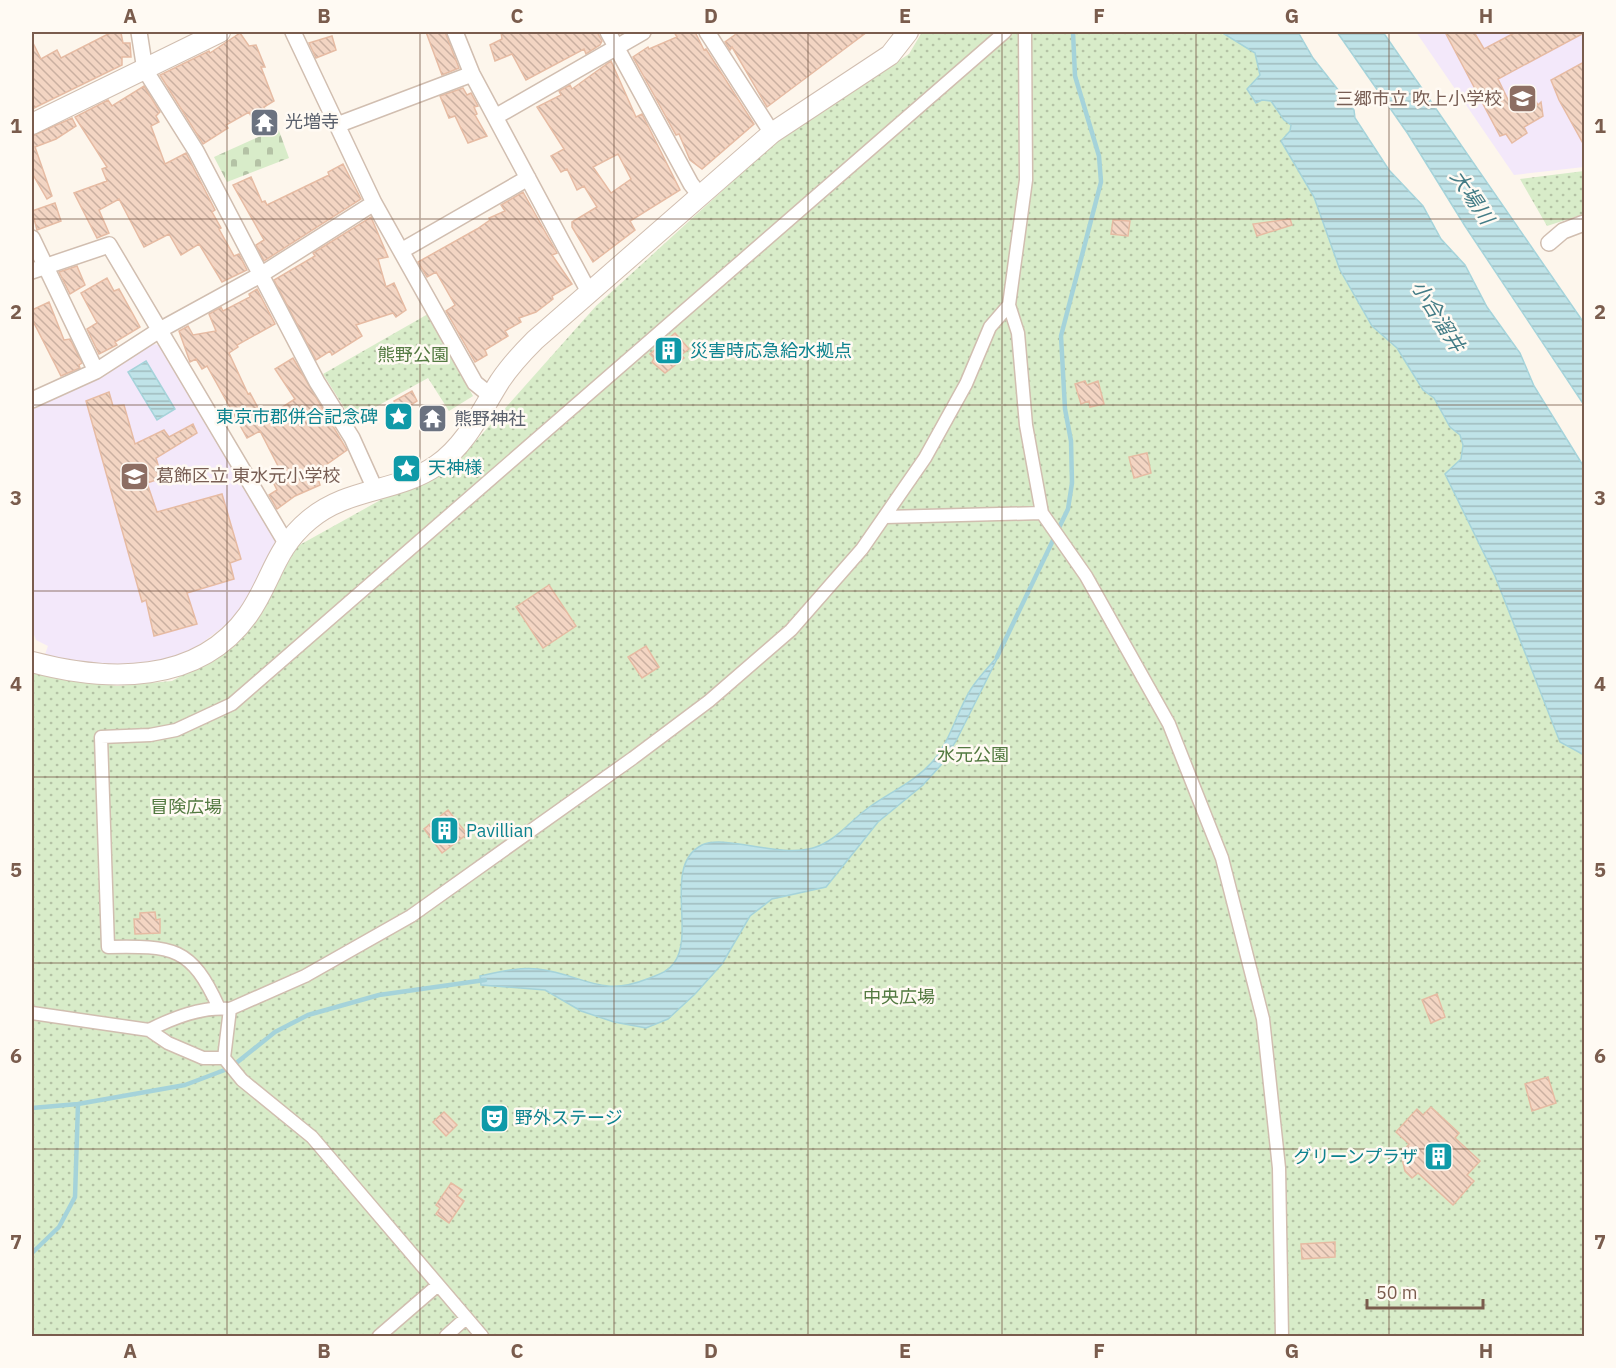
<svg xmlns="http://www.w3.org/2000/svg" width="1616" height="1368" viewBox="0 0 1616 1368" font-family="'IBM Plex Sans','Noto Sans JP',sans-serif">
	<defs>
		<pattern id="cemetery-stones" width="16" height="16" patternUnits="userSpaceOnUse" patternTransform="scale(1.5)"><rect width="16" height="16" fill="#d8ecc9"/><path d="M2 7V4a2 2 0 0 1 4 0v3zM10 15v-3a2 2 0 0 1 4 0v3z" fill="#b4c2a5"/></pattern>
		<pattern id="park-dots" width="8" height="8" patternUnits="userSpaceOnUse" patternTransform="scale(1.5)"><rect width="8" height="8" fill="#d8ecc9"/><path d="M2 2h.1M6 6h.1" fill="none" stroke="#b4c2a5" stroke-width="1.8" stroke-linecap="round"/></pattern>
		<pattern id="water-rules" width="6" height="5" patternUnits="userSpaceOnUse" patternTransform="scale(1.5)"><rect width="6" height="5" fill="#bfe3e8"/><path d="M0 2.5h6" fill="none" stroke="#a0bbbe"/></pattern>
		<pattern id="building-back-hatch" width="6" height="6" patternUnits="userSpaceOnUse" patternTransform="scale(1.5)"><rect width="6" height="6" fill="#f3d5c3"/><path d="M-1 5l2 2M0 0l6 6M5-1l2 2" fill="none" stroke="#cab0a1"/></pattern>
	</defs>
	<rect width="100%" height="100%" fill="#fdf6ec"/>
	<path fill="#f3e8fa" d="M1416,32H1584V167L1514,175Z
		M152,344L160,345L278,541L255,589L231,621L191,651L173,660L116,667L44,657L48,646L36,640L32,629V410L106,375Z"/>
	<path fill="url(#cemetery-stones)" d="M278,128L289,158L227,182L214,157Z"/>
	<path fill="url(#park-dots)" d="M922,32H1242L1418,335L1584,690V1336H32V671L117,686L172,681L222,653L264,609L296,547L384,498L430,481L467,451L596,306L777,141L909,54Z
		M1584,171V214L1547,226L1520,179Z
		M428,314L473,396L449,411L428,378L352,420L323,374Z"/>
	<path fill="url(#water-rules)" stroke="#a5d3da" stroke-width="1.5" d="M1221,32H1298L1313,58L1354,110L1355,118L1389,170L1423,206L1441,239L1465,265L1487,307L1520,353L1534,386L1584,467V755L1560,742L1495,576L1445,474L1461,459L1463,445L1460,435L1450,427L1434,398L1423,390L1397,348L1372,326L1340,270L1314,197L1281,141L1290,131L1291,125L1284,120L1271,101L1262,100L1256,103L1247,89L1260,75L1255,53Z
		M1337,32H1383L1584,323V405L1465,226L1408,134Z
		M146,361L175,409L157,420L128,372Z
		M1000,653L956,741L941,765L923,785L878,822L826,887L772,899L750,916L722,964L695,994L668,1019L646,1028L614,1022L581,1011L545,990L481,985L480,976C499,972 518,967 538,969C582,974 600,998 647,979C657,975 667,973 674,963C696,933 662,865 702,845C724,834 779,858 813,848C836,841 849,822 868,808C890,792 915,782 933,761C951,740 957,711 971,689C979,676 991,665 1000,653Z"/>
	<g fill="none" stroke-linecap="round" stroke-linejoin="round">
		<path stroke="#a5d3da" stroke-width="4.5" d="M997,657L1068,509L1072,483L1071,441L1065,409L1061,336L1101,182L1099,156L1075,76L1073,32
			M32,1108L78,1104L185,1085L230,1068L275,1032L308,1015L379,995L485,980
			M32,1253L59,1227L75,1197L78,1104"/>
	</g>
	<path fill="url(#building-back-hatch)" stroke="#e6bba3" stroke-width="1.5" fill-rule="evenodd" d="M426,32H445L459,68L442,75Z
		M501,32H597L602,41L600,45L586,54L584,49L526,80L512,54L495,61L490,45L502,39Z
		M674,32H695L704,50L706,49L754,124L702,169L690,160L679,134L676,135L633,57L648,47L649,49L677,37Z
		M739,32H867L767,107L732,47L730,50L725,42Z
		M1445,32H1474L1484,49L1516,32L1584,33L1498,79L1512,108L1533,97L1538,105L1541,102L1543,116L1524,127L1527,133L1512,143L1506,134L1500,136Z
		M110,33H121L123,43H130L131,57H122V65L32,109V41L41,59L57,50L61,58Z
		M240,33L249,46L256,45L265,67H261L274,101L264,107L274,126L259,134L249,112L226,125L228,128L203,144L160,75L209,51L210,53Z
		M332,36L336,50L316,58L309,43Z
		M611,61L636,117L642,114L680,190L630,221L635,230L593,262L572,227V222L597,207L584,186L577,190L567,169L561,172L551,156L564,149L537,107L561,95L559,91L570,85L572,89ZM618,154L631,179L611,193L593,167Z
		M1584,62V145L1559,100L1551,80Z
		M144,86L160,112L156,116L159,122L151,126L165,164L186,153L215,210L212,212L221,228L219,229L234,256L239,254L247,270L222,282L199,244L181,255L169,234L144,247L119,199L99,210L109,233L97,238L74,193L107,181L102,169L107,167L75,117L108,100L112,106Z
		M463,88L467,95L471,93L478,106L474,107L477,114L475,115L487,136L468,143L455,116L449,118L440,96Z
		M72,118L76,126L56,139L35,147L52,196L47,199L32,173V136Z
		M343,164L361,199L264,261L256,245L264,240L233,185L251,177L262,202L265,201L267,205L329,175L328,172Z
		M523,192L557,253L552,255L572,284L552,296L553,299L536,312L519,318L521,322L505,331L508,336L485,350L487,355L475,362L446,311L455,305L436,272L427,277L418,262L477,229L490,220L489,218L505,211L501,205Z
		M55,203L61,221L37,230L32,211Z
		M371,217L388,257L378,259L386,287L394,283L406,310L396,317L393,313L356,325L362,336L332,355L330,351L316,360L274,280L315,256L313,253Z
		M1290,219L1292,225L1257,236L1253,224Z
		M1113,220L1130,221L1128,236L1111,234Z
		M77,266L85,285L70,294L59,272Z
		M107,278L114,291L119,289L140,327L115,342L117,345L99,354L87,329L97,323L81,293Z
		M257,289L275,324L237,345L238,347L229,353L248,394L250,393L264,419L295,399L275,369L293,358L347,450L316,472L320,485L295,496L277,509L269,495L277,490L268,472L278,466L260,431L247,438L207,366L202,369L196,359L190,362L179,331L188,326L193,335L216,331L209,314L221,307L223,311L250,297L249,294Z
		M49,302L64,340L70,339L82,363L79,365L80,368L61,376L32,319V310Z
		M675,333L689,349L681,355L684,358L665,373L652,362L654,358L650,354Z
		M1085,381L1087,385L1098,381L1104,404L1090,407L1089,401L1081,404L1075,384Z
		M412,391L417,401L400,412L394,401Z
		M109,392L113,406L124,405L135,444L164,430L169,437L193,424L197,433L156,458L162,478L147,483L157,512L222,494L241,559L230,563L234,579L187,593L197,624L154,636L146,600L142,602L86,401Z
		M1147,453L1151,473L1134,478L1129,457Z
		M549,585L576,626L543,648L516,607Z
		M646,646L659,667L642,678L628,657Z
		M448,810L467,834L442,853L424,829Z
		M155,912L156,920L160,919V933L135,934L134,919H140V913Z
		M1437,994L1445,1017L1431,1023L1422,1000Z
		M1548,1077L1556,1103L1532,1111L1525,1084Z
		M1431,1107L1459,1133L1455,1138L1480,1161L1467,1175L1474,1181L1453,1205L1418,1173L1412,1178L1405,1171L1403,1163L1402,1153L1409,1144L1396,1132L1417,1109L1423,1115Z
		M444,1112L457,1125L446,1136L433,1122Z
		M451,1183L462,1190L457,1196L464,1201L449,1223L436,1214L440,1208L436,1205Z
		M1335,1242V1257L1302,1259L1301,1244Z"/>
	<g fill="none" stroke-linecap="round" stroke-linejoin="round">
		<defs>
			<path id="pedestrian" d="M1025,32L1026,180L1009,305L1018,333L1026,425L1042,513L1086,576L1169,724L1222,858L1263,1019L1279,1168L1282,1336
				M885,517L1042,513
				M219,1008C191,946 173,946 108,947L101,737L150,735L176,730L232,704L1005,32
				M32,1013L149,1030L168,1043L203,1058H224L242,1080L312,1137L482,1336
				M149,1030C173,1018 202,1006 230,1009L305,976L411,916L633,758L709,701L791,630L862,549L925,458L966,384L990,327L1009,305
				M224,1058L230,1009
				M379,1336L438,1285
				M446,1336L466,1318"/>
			<path id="minor" d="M139,32L145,70L196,151L317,382L352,438L375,489
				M293,32L374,203L475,383L491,396
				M455,32L472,74L589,292
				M608,32L691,184L699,194
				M707,32L772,133
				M495,117L643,32
				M337,125L472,74
				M32,238L96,371
				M1549,243L1563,231L1584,223
				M401,251L528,178
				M32,271L109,245L286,543
				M32,400L96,371L158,331L262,274L374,203"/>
			<path id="tertiary" d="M32,124L220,32
				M32,662C107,682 198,685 248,615C272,581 274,549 309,520C348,487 397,493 437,465C467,444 481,411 500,381C510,366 522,353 535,340L772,133L890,55L908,32"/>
		</defs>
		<use href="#pedestrian" stroke="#d1beb0" stroke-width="15"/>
		<use href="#minor" stroke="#d1beb0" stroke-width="18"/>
		<use href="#tertiary" stroke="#d1beb0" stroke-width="22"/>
		<use href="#pedestrian" stroke="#fff" stroke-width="12"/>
		<use href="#minor" stroke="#fff" stroke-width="15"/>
		<use href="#tertiary" stroke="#fff" stroke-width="20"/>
	</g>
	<path fill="none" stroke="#7a5c4d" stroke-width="1.5" stroke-opacity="0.55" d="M227,32V1336M420,32V1336M614,32V1336M808,32V1336M1002,32V1336M1196,32V1336M1389,32V1336M32,219H1584M32,405H1584M32,591H1584M32,777H1584M32,963H1584M32,1149H1584"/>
	<defs>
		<symbol id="school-square" viewBox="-11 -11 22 22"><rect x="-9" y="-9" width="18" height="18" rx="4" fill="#8d6e63" stroke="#fffaf3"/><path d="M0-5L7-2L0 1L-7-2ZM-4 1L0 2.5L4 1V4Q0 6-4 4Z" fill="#fff"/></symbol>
		<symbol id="temple-square" viewBox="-11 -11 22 22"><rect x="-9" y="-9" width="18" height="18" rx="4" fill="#6b7280" stroke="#fffaf3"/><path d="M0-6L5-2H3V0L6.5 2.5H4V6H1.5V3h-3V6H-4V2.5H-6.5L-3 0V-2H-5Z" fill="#fff"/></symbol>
		<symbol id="building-square" viewBox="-11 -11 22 22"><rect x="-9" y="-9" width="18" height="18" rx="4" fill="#0f9aa8" stroke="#fffaf3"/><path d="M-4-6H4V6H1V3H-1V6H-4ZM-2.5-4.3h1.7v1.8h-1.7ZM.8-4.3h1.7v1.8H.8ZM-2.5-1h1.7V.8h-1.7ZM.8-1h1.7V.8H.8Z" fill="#fff"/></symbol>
		<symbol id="sight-square" viewBox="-11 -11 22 22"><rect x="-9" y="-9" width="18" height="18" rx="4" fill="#0f9aa8" stroke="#fffaf3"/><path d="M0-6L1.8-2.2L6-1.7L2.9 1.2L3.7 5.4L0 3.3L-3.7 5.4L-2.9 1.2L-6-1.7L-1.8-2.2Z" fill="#fff"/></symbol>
		<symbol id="theatre-square" viewBox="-11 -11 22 22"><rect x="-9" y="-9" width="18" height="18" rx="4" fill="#0f9aa8" stroke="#fffaf3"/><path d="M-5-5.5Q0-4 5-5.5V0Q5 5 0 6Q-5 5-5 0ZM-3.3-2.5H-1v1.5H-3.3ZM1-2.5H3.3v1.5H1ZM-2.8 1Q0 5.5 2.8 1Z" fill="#fff"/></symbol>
	</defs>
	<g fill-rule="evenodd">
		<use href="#school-square" x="1506" y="82" width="33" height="33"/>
		<use href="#temple-square" x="248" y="106" width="33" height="33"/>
		<use href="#building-square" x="652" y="334" width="33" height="33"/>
		<use href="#sight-square" x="382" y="400" width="33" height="33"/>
		<use href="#temple-square" x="416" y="402" width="33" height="33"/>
		<use href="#sight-square" x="390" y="452" width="33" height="33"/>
		<use href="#school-square" x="118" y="460" width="33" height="33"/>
		<use href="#building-square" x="428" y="814" width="33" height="33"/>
		<use href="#theatre-square" x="478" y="1102" width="33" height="33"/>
		<use href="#building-square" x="1422" y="1140" width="33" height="33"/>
	</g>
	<g text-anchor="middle" stroke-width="5" stroke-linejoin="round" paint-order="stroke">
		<g font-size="18" fill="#785e54" stroke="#fffaf3" text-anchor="end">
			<text x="1502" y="105">三郷市立 吹上小学校</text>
			<text x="156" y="482" text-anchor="start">葛飾区立 東水元小学校</text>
		</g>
		<g font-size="18" fill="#5b616d" stroke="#fffaf3" text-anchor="start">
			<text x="285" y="128">光増寺</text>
			<text x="454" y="425">熊野神社</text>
		</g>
		<g font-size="18" fill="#0d838f" stroke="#fffaf3" text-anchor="start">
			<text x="690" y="357">災害時応急給水拠点</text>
			<text x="378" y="423" text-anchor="end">東京市郡併合記念碑</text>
			<text x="428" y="474">天神様</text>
			<text x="466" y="837">Pavillian</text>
			<text x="515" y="1124">野外ステージ</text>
			<text x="1418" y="1163" text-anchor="end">グリーンプラザ</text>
		</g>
		<g font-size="18" fill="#537a41" stroke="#fffaf3">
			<text x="413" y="361">熊野公園</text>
			<text x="973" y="761">水元公園</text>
			<text x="186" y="813">冒険広場</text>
			<text x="899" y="1003">中央広場</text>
		</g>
		<g font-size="20" font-style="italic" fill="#437c86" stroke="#fffaf3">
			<text transform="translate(1472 197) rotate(56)" y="7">大場川</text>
			<text transform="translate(1438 316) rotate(58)" y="7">小合溜井</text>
		</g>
	</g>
	<rect width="1616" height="1368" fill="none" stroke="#fffaf3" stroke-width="66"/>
	<path d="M1367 1299v9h116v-9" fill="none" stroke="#7a5c4d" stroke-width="3"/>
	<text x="1376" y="1299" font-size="18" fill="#7a5c4d" stroke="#fffaf3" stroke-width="4.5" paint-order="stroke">50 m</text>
	<rect x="33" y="33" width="1550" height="1302" fill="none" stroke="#7a5c4d" stroke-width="2"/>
	<g font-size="20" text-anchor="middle" font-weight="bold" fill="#7a5c4d">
		<text x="130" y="23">A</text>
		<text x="324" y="23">B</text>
		<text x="517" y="23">C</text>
		<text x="711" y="23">D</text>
		<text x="905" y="23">E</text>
		<text x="1099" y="23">F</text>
		<text x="1292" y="23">G</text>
		<text x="1486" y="23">H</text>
		<text x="16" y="133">1</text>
		<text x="1600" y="133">1</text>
		<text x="16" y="319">2</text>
		<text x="1600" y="319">2</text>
		<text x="16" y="505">3</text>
		<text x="1600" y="505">3</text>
		<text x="16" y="691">4</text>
		<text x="1600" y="691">4</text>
		<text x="16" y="877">5</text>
		<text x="1600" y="877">5</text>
		<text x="16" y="1063">6</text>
		<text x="1600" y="1063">6</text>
		<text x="16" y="1249">7</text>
		<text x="1600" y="1249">7</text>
		<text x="130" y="1358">A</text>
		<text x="324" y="1358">B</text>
		<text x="517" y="1358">C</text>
		<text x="711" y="1358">D</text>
		<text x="905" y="1358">E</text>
		<text x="1099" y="1358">F</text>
		<text x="1292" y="1358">G</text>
		<text x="1486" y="1358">H</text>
	</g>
</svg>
